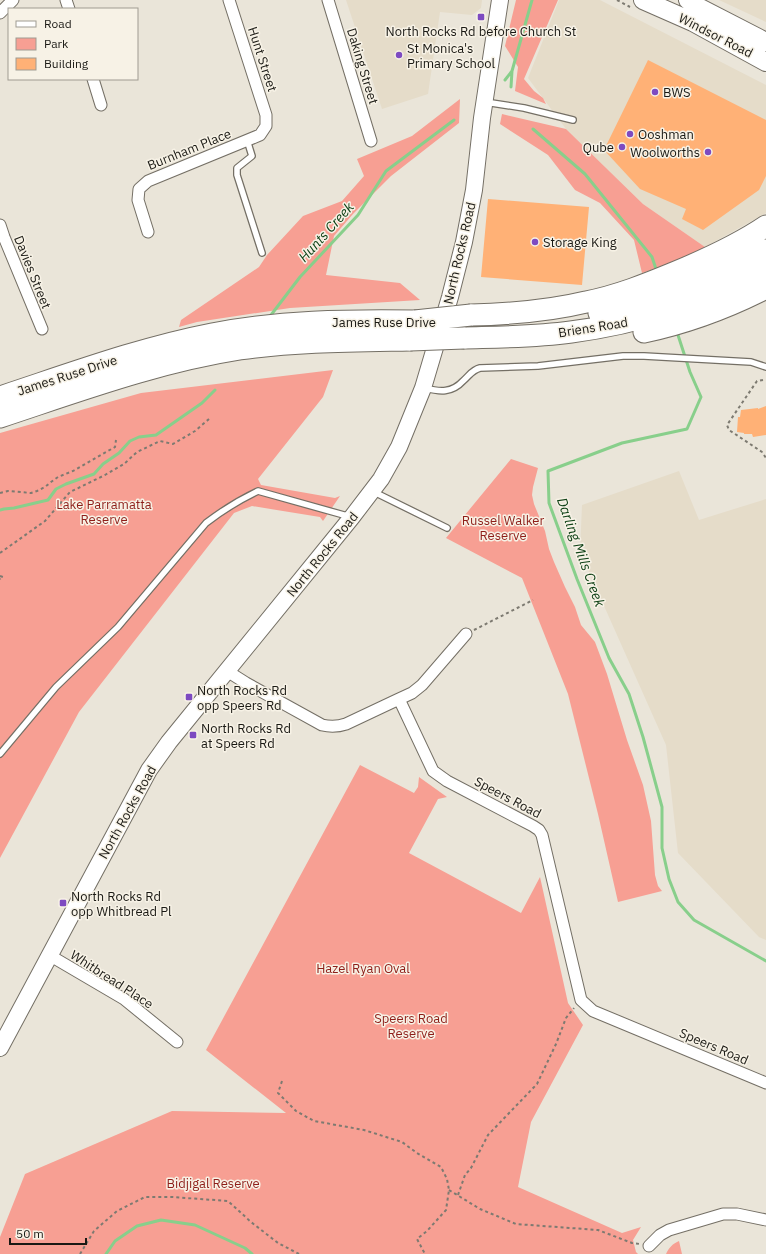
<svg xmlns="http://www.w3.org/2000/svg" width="766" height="1254" viewBox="0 0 766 1254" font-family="'IBM Plex Sans',sans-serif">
	<rect width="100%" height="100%" fill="#eae5d9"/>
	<path fill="#e5dcc9" d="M346,0H482L481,8L472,15L440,12L428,94L382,109Z
		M559,0H600L766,85V213L705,247L643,204L566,129L528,78Z
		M719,0H766V22Z
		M679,471L699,520L766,499V940L759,937L678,853L666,745L580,552L582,505Z"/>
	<path fill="#f79f93" d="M516,0H558L524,79L534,91L543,98L546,104L515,91L518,67L505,46Z
		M460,99L459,123L391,176L353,214L334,236L326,275L400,283L420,300L290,308L197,322L179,327L181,320L259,267L267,255L303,216L342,201L364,176L357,159L412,136Z
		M502,114L566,129L643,204L705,247L675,262L642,273L634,240L600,203L575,190L548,155L500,124Z
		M333,370L323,397L258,479L261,485L335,498L340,496L323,521L320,517L252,506L234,513L79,712L0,858V433L141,393Z
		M511,459L538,468L533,487L532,495L534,504L545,531L549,549L554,562L565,587L575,607L581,625L595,642L607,674L627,740L643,785L651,821L655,875L658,886L662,891L618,902L598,814L568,694L522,578L446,538Z
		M360,765L414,793L418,787L419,777L447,797L438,799L409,853L521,913L540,877L568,1003L583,1025L531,1122L518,1187L622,1233L641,1227L633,1240L636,1252L638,1254H0V1237L25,1174L172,1111L286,1113L206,1050Z
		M679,1241L682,1254H666C669,1248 672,1244 679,1241Z"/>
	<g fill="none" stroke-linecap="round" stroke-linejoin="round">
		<path stroke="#88cf8b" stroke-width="3" d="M505,80L512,71
			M511,87L512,71L532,0
			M533,129L585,174L652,257L657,272
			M271,315L300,277L358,215L386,171L454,120
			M677,332L690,372L701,397L687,429L622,443L548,471L549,503L577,579L609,658L629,694L643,737L662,807V848L669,879L678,902L694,920L766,961
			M0,510L4,509L14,508L48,500L56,489L66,484L94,474L103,464L119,453L130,441L139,437L156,435L202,403L215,390
			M106,1254L115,1241L137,1226L161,1220L195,1225L245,1248L252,1254"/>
	</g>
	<path fill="#ffb176" d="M648,60L766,120V176L759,190L703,230L682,219L686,209L640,189L604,150Z
		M488,199L589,207L582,285L481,277Z
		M766,406V435L753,437L752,434H744V433L737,432L738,417H740L741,410L758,408V409Z"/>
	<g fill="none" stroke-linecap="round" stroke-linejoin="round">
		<defs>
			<path id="lane" d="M485,102L524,108L573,120
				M247,140L252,156L237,168V175L262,253
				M425,388C440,392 452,393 463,381C470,375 472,370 480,368L538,366L623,356H644L751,362L766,367
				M374,492L447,528
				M0,754L56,687L118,627L206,523C223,510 239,500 258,491L351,517"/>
			<path id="street" d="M66,0L69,9
				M328,0L371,141
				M0,13L13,0
				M93,79L101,105
				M0,225L4,237L42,329
				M148,232L138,200L139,189L148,181L260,135L266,126V115L229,0
				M227,671L246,683L322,725C331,727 337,727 346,724L399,699L433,771L447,781L533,826L539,830L542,835L581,1000L593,1011L766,1083
				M399,699L412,693L422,685L466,634
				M49,955L124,999L177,1042
				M649,1246L660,1235L669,1230L723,1214H737L766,1220"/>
			<path id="secondary" d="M0,1048L149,770L169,742L352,517L381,479L399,447L423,388L450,297L464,242L474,190L482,118L500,0"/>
			<path id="primary" d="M643,0L693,22L766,62
				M688,0L700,8L766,42"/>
			<path id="highway" d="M599,313C658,302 714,280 766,250
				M471,315C510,314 549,311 586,302C617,296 647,284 676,272C707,259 738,245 766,226
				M644,332C686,323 727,308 766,288
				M464,338C500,337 536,337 571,332C640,323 705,302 766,267
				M0,397C70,374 140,348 212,334C278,321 347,320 415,321
				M0,417C79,391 157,362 240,349C296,341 353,341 410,340"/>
		</defs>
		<use href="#lane" stroke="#746f65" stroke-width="8"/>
		<use href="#street" stroke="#746f65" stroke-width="13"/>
		<use href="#secondary" stroke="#746f65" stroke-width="18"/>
		<use href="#primary" stroke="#746f65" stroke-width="20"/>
		<use href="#highway" stroke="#746f65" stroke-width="23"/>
		<path stroke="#7d7a71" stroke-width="2" stroke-dasharray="3 3" stroke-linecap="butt" d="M617,0L630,7
			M763,380L757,381L727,425L729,430L762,452L766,458
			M0,493L8,491L31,493L37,491L45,487L51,482L58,477L73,471L115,447L116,440
			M0,553L45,521L70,492L105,475L124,464L137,452L160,441L173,444L195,431L209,419
			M0,576L3,577L0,579
			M474,630L533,600
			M282,1081L278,1093L296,1111L314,1121L364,1130L402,1142L417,1153L441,1167L447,1179L449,1190L446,1210L427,1231L417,1239L425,1254
			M449,1190L480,1209L516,1224L598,1230L632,1243L640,1244
			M458,1195L465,1175L471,1168L488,1135L537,1084L556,1044L566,1018L574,1008
			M80,1254L94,1231L117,1211L145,1197H172L228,1201L251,1222L278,1243L299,1254"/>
		<use href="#lane" stroke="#fff" stroke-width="5.5"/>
		<use href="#street" stroke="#fff" stroke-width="11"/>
		<use href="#secondary" stroke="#fff" stroke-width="16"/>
		<use href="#primary" stroke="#fff" stroke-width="18"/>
		<use href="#highway" stroke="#fff" stroke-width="21"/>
		<defs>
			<path id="highway-bridge" d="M415,321L471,315
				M410,340L464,338"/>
		</defs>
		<use href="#highway-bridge" stroke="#746f65" stroke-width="23" stroke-linecap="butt"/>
		<use href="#highway-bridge" stroke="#fff" stroke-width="21"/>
	</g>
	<g fill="#7d4ac1" stroke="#f7f2e6" stroke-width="1.5">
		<rect x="477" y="13" width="8" height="8" rx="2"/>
		<circle cx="399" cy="55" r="4"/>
		<circle cx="655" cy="92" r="4"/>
		<circle cx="630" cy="134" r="4"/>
		<circle cx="622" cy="147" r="4"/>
		<circle cx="708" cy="152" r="4"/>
		<circle cx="535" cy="242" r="4"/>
		<rect x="185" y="693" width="8" height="8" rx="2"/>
		<rect x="189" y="731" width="8" height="8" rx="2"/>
		<rect x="59" y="899" width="8" height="8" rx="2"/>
	</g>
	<g text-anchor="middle" stroke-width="3" stroke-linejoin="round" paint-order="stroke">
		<g font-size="13" fill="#1a1914" stroke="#f7f2e6" text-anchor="start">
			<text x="481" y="36" text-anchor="middle">North Rocks Rd before Church St</text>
			<text x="407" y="53">St Monica's<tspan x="407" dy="15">Primary School</tspan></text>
			<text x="663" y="97">BWS</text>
			<text x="638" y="139">Ooshman</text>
			<text x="614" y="152" text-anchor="end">Qube</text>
			<text x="700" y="157" text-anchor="end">Woolworths</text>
			<text x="543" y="247">Storage King</text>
			<text x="197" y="695">North Rocks Rd<tspan x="197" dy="15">opp Speers Rd</tspan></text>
			<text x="201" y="733">North Rocks Rd<tspan x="201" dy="15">at Speers Rd</tspan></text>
			<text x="71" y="901">North Rocks Rd<tspan x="71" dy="15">opp Whitbread Pl</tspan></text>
		</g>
		<g font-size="13" fill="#1a1914" stroke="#f7f2e6">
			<text transform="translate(716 35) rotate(27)" y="5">Windsor Road</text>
			<text transform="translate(263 59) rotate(72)" y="5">Hunt Street</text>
			<text transform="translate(363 66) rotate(73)" y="5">Daking Street</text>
			<text transform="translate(189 149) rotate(-22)" y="5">Burnham Place</text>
			<text transform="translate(459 253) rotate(-77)" y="5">North Rocks Road</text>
			<text transform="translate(33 272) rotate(68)" y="5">Davies Street</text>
			<text x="384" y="327">James Ruse Drive</text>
			<text transform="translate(593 327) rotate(-9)" y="5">Briens Road</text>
			<text transform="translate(67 375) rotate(-18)" y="5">James Ruse Drive</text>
			<text transform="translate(322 554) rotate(-51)" y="5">North Rocks Road</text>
			<text transform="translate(508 797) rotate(28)" y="5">Speers Road</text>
			<text transform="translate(127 812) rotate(-61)" y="5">North Rocks Road</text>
			<text transform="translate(112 979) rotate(33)" y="5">Whitbread Place</text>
			<text transform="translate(714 1046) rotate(23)" y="5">Speers Road</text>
		</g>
		<g font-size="13" fill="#8e1e19" stroke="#f7f2e6">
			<text x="104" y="509">Lake Parramatta<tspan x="104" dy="15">Reserve</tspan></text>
			<text x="503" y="525">Russel Walker<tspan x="503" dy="15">Reserve</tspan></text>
			<text x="363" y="973">Hazel Ryan Oval</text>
			<text x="411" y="1023">Speers Road<tspan x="411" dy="15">Reserve</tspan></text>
			<text x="213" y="1188">Bidjigal Reserve</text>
		</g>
		<g font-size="14" font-style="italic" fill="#0f4116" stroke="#f7f2e6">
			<text transform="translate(326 232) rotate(-48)" y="5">Hunts Creek</text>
			<text transform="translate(581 552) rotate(70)" y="5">Darling Mills Creek</text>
		</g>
	</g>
	<rect x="8" y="8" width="130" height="72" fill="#f7f2e6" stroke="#9f9b92"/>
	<rect x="16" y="21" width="20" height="6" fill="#ffffff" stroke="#9f9b92"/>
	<text x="44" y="28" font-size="12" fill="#1a1914">Road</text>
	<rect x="16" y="38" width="20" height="12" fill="#f79f93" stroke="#9f9b92"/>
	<text x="44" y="48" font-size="12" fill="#1a1914">Park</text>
	<rect x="16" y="58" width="20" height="12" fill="#ffb176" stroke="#9f9b92"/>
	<text x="44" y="68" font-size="12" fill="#1a1914">Building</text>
	<path d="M10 1238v6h76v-6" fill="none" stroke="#1a1914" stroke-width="2"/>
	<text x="16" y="1238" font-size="12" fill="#1a1914" stroke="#f7f2e6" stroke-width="3" paint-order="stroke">50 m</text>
</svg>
